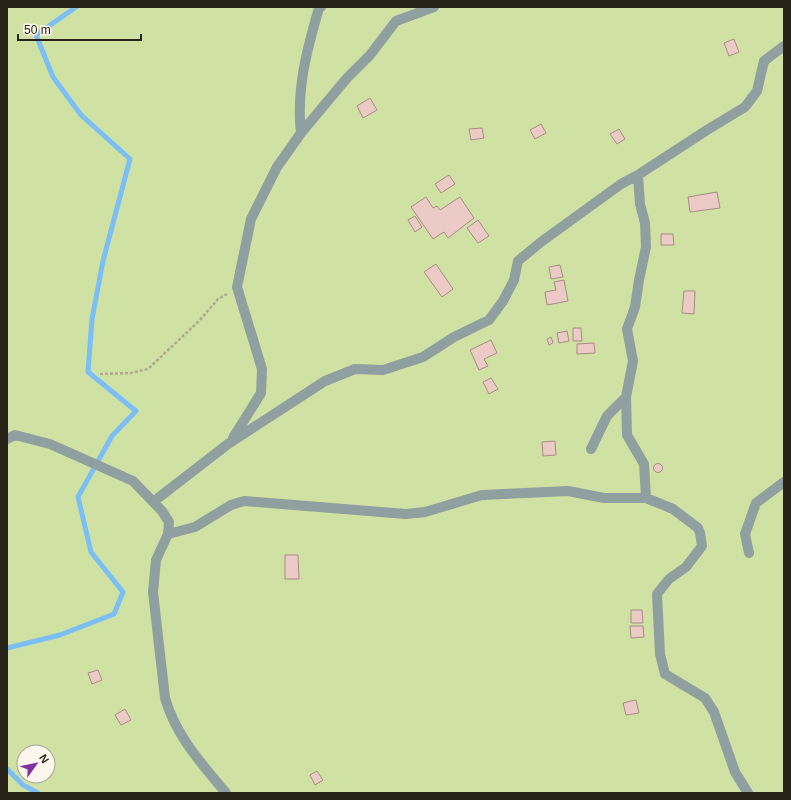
<svg xmlns="http://www.w3.org/2000/svg" width="791" height="800" viewBox="0 0 791 800" font-family="Arial,sans-serif">
	<rect width="100%" height="100%" fill="#f9e8ce"/>
	<path fill="#d0e2a3" fill-rule="evenodd" d="M7,7H784V793H7ZM24,752H48V776H24Z"/>
	<g fill="none" stroke-linecap="round" stroke-linejoin="round">
		<path stroke="#7cbff6" stroke-width="5" d="M7,648L60,635L114,614L123,592L91,552L78,497L112,436L136,411L88,372L92,319L103,261L130,159L81,115L53,77L36,35L76,7
			M7,769L23,785L38,793"/>
	</g>
	<path fill="#eccac6" stroke="#aa8b86" d="M734,39L739,52L729,56L724,43Z
		M370,98L377,110L363,118L357,106Z
		M541,124L546,133L535,139L530,130Z
		M482,128L484,138L471,140L469,129Z
		M619,129L625,139L617,144L610,134Z
		M449,175L455,184L441,193L435,184Z
		M717,192L720,208L690,212L688,197Z
		M426,197L433,208L437,206L440,210L460,197L474,218L448,238L444,232L433,239L411,207Z
		M415,216L422,227L415,232L408,220Z
		M478,220L489,236L478,243L467,228Z
		M661,234H673L674,245H661Z
		M436,264L453,289L442,297L424,272Z
		M560,265L563,277L551,279L549,267Z
		M564,280L568,301L547,305L545,292L556,290L554,282Z
		M684,291H695L694,314L682,313Z
		M573,328H581L582,341H573Z
		M567,331L569,341L559,343L557,333Z
		M551,337L553,343L549,345L547,339Z
		M491,340L497,353L484,359L488,366L479,370L470,350Z
		M594,343L595,353L577,354V344Z
		M491,378L498,389L489,394L483,382Z
		M555,441L556,455L543,456L542,442Z
		M653.5 468a4.5 4.5 0 1 1 9 0a4.5 4.5 0 1 1-9 0Z
		M285,555H298L299,579H285Z
		M631,610H642L643,623H631Z
		M630,626H643L644,637L631,638Z
		M98,670L102,680L92,684L88,673Z
		M636,700L639,713L626,715L623,703Z
		M125,709L131,720L121,725L115,715Z
		M317,771L323,780L315,785L310,775Z"/>
	<g fill="none" stroke-linecap="round" stroke-linejoin="round">
		<path stroke="#b3a692" stroke-width="2.5" stroke-dasharray="3 2" stroke-linecap="butt" d="M100,374L130,373L148,369L200,320L218,299L227,294"/>
		<path stroke="#909f9f" stroke-width="10" d="M301,133L347,78L370,55L396,21L434,7
			M638,175L640,204L645,223L646,247L639,280L635,307L627,329L633,361L626,397L627,435L644,464L646,498
			M233,438L261,393L262,369L237,287L251,219L277,167L301,133C296,90 307,49 319,8L321,7
			M7,439L15,435L50,444L133,481L162,511L169,522L168,534L156,560L153,592L165,698C176,736 201,763 226,793
			M591,449L607,416L626,397
			M153,502L228,444L325,381L355,369L383,370L423,357L454,337L489,320L503,301L514,280L518,261L541,242L621,184L638,175L707,130L745,107L757,91L764,61L784,46
			M168,534L195,527L231,505L244,501L406,514L425,512L482,495L568,491L604,498H646L673,509L698,528L700,533L702,546L686,567L669,579L657,594L660,654L665,674L705,698L714,712L735,772L748,793
			M749,553L745,534L756,503L784,482"/>
	</g>
	<rect width="791" height="800" fill="none" stroke="#282219" stroke-width="16"/>
	<g transform="translate(36 764) rotate(57)"><circle r="19" fill="#fdf6ec" stroke="#a8a198"/>
	<path d="M0-3L7 15L0 10L-7 15Z" fill="#8131a0"/>
	<text y="-6" font-size="11" font-weight="bold" text-anchor="middle" fill="#282219">N</text>
	</g>
	<path d="M18 34v6h123v-6" fill="none" stroke="#282219" stroke-width="2"/>
	<text x="24" y="34" font-size="12" fill="#282219" stroke="#fdf6ec" stroke-width="3" paint-order="stroke">50 m</text>
</svg>
